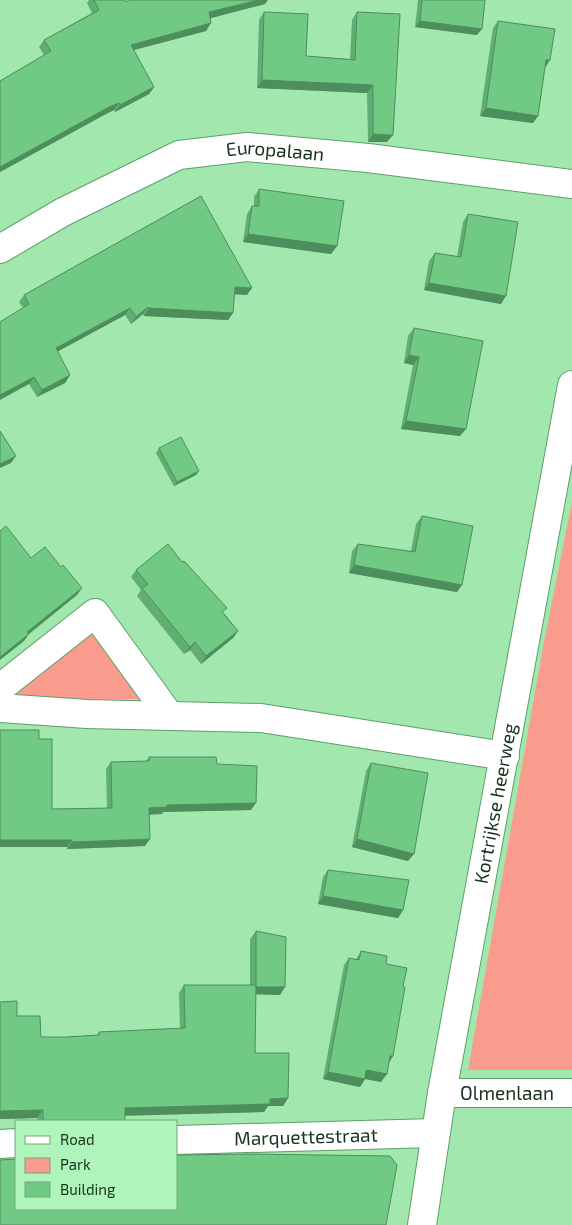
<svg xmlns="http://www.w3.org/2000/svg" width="572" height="1225" viewBox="0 0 572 1225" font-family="'Exo 2',sans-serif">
	<rect width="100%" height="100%" fill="#a2e7ae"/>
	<path fill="#fa9c8d" d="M572,502V1070H468L544,642Z
		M97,634L145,699L17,700L18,692L87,637Z"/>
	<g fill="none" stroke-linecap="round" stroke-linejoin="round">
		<defs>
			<g id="street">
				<path id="s1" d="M0,249L63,212L179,155L247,147L368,158L572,184"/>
				<path d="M0,688L95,613L169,715"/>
				<path d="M0,708L87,714L261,718L505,756"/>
				<path id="s2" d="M442,1093H572"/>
				<path id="s3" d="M176,1140L435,1133"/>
				<path d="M0,1144L16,1143"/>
			</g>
			<g id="secondary">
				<path id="s4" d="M422,1225L442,1093L572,385"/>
			</g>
		</defs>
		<use href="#street" stroke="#5d9f6a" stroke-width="30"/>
		<use href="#secondary" stroke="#5d9f6a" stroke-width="30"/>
		<use href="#street" stroke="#fff" stroke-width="28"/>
		<use href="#secondary" stroke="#fff" stroke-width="28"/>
	</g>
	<path fill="#60ae72" d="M89,0H125L126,2L265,4L210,18L206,31L134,50L154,87L149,94L115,112L114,110L104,115L0,172V81L44,55L39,47L44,40L92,13L87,3Z
		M418,0H485L477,35L415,27Z
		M264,12L306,56L350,59L352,20L357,12L387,142H368L367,93L257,88L259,20Z
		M498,21L545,68L538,116L533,123L480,116L493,28Z
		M259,189L337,246L331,254L243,242L247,214L252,206H254V197Z
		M201,196L247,295L234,294L233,313L228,320L144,316L143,314L131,324L125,315L57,352L70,375L65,383L37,397L29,384L23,308L19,302L24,295Z
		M468,214L501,304L424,290L429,261L435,253L457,257L463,222Z
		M414,328L460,436L401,429L413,365L404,363L408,336Z
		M159,448L196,475L174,486L156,453Z
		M422,516L457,592L349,573L352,551L358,544L411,551L416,524Z
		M136,570L224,613L238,631L233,638L201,664L190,650L184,654L137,596L141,590L131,577Z
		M0,730L39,739L52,809L107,808L106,769L111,762L146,761L149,757L217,764L251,810L163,812L162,814H149L145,846L67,849V847H0Z
		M371,763L408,861L352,847L366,771Z
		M328,870L403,910L398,918L318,904L323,877Z
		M256,931L280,995L256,994L255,1053L288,1098L283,1106H268L264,1112L125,1115V1121H37V1118L0,1119V1002L41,1037H66L97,1035L99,1032L180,1029L179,993L184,985H250V939Z
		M361,951L386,964L403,986L393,1056L389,1063L381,1082L365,1079L360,1087L323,1079L344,965L349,958L356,959Z"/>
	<path fill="#4e8d5c" d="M259,0H268L265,4L204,20L209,12Z
		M420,21L482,29L477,35L415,27Z
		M211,23L206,31L126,52L131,45Z
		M546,60H550L545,68Z
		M262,80L373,85L367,93L257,88Z
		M154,87L149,94L115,112L120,105Z
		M119,103L114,110L104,115L0,172V167L109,107Z
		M486,108L538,116L533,123L480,116Z
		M373,134L393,135L387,142H368Z
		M248,234L337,246L331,254L243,242Z
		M429,283L506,296L501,304L424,290Z
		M235,287L252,288L247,295L230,294Z
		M148,307L143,314L131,324L136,317Z
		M130,308L125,315L51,355L56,348Z
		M149,308L233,313L228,320L144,316Z
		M409,355L419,357L413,365L404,363Z
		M70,375L65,383L37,397L42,390Z
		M34,377L29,384L0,400V395Z
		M406,421L466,429L460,436L401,429Z
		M16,456L11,463L0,468V464Z
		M199,471L196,475L174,486L177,482Z
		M354,565L462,585L457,592L349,573Z
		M82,588L77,595L29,634L24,641L0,660V657L27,632Z
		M238,631L233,638L201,664L206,656Z
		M195,642L190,650L184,654L190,647Z
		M256,803L251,810L163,812L162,814L144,815L149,808L167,805Z
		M150,839L145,846L67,849L72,842Z
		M357,839L414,854L408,861L352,847Z
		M0,840H72L67,847H0Z
		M323,896L403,910L398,918L318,904Z
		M256,987H285L280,995L250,994Z
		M390,1056H393L388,1064Z
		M366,1070L387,1074L381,1082L361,1078Z
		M328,1072L365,1079L360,1087L323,1079Z
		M288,1098L283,1106H268L264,1112L119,1116L125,1108Z
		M43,1110L37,1118L0,1119V1111Z"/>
	<path fill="#70ca84" stroke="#4e8d5c" d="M94,0H125L126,2L129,0H259L209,12L211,23L131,45L154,87L120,105L119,103L109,107L0,167V81L51,51L44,40L99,10Z
		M422,0H485L482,29L420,21Z
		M264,12L308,14L306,56L355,60L357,12L400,14L393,135L373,134V85L262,80Z
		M498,21L555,29L550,60H546L538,116L486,108Z
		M259,189L344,201L337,246L248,234L252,206H259Z
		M201,196L252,288L235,287L233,313L149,308L148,307L136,317L130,308L56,348L70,375L42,390L34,377L0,395V322L29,304L24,295Z
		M468,214L518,222L506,296L429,283L435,253L461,257Z
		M414,328L483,341L466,429L406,421L419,357L409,355Z
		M0,431L16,456L0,464Z
		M181,437L199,471L177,482L159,448Z
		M422,516L473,526L462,585L354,565L358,544L415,552Z
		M6,526L31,558L45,547L61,567L63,565L82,588L27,632L29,634L0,657V531Z
		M168,544L182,562L184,561L227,608L222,612L238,631L206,656L195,642L190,647L142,588L148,584L136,570Z
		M0,730H39V739H52V809L112,808L111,762L149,761V757H216L217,764L257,766L256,803L167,805V807L149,808L150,839L72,842V840H0Z
		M371,763L428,773L414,854L357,839Z
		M328,870L409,880L403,910L323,896Z
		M256,931L286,937L285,987H256Z
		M361,951L387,956L386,964L407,968L403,986L405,987L393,1056H390L387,1074L366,1070L365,1079L328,1072L349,958L359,960Z
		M184,985H256L255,1053H289L288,1098L270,1099V1104L125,1108V1121H43V1110L0,1111V1002L17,1001V1016H40L41,1037H66L99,1035V1032L185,1028Z
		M248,1154L390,1156L397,1165L386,1225H0V1160L16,1159V1209H176V1155Z"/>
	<g text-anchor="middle" stroke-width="5" stroke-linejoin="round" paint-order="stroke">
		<g font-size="19" fill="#16321c" stroke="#aff4bb">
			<text dy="7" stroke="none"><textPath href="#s1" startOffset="299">Europalaan</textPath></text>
			<text dy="7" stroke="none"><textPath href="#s4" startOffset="428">Kortrijkse heerweg</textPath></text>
			<text dy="7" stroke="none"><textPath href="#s2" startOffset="65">Olmenlaan</textPath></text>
			<text dy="7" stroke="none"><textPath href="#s3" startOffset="130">Marquettestraat</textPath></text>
		</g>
	</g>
	<rect x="15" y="1120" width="162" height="90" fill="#aff4bb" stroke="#72a67b"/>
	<rect x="25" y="1136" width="25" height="8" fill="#ffffff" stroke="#72a67b"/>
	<text x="60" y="1145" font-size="15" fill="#16321c">Road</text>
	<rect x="25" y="1158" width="25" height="15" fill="#fa9c8d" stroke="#72a67b"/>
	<text x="60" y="1170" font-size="15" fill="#16321c">Park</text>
	<rect x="25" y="1182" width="25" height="15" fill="#70ca84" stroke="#72a67b"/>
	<text x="60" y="1195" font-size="15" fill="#16321c">Building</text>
</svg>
